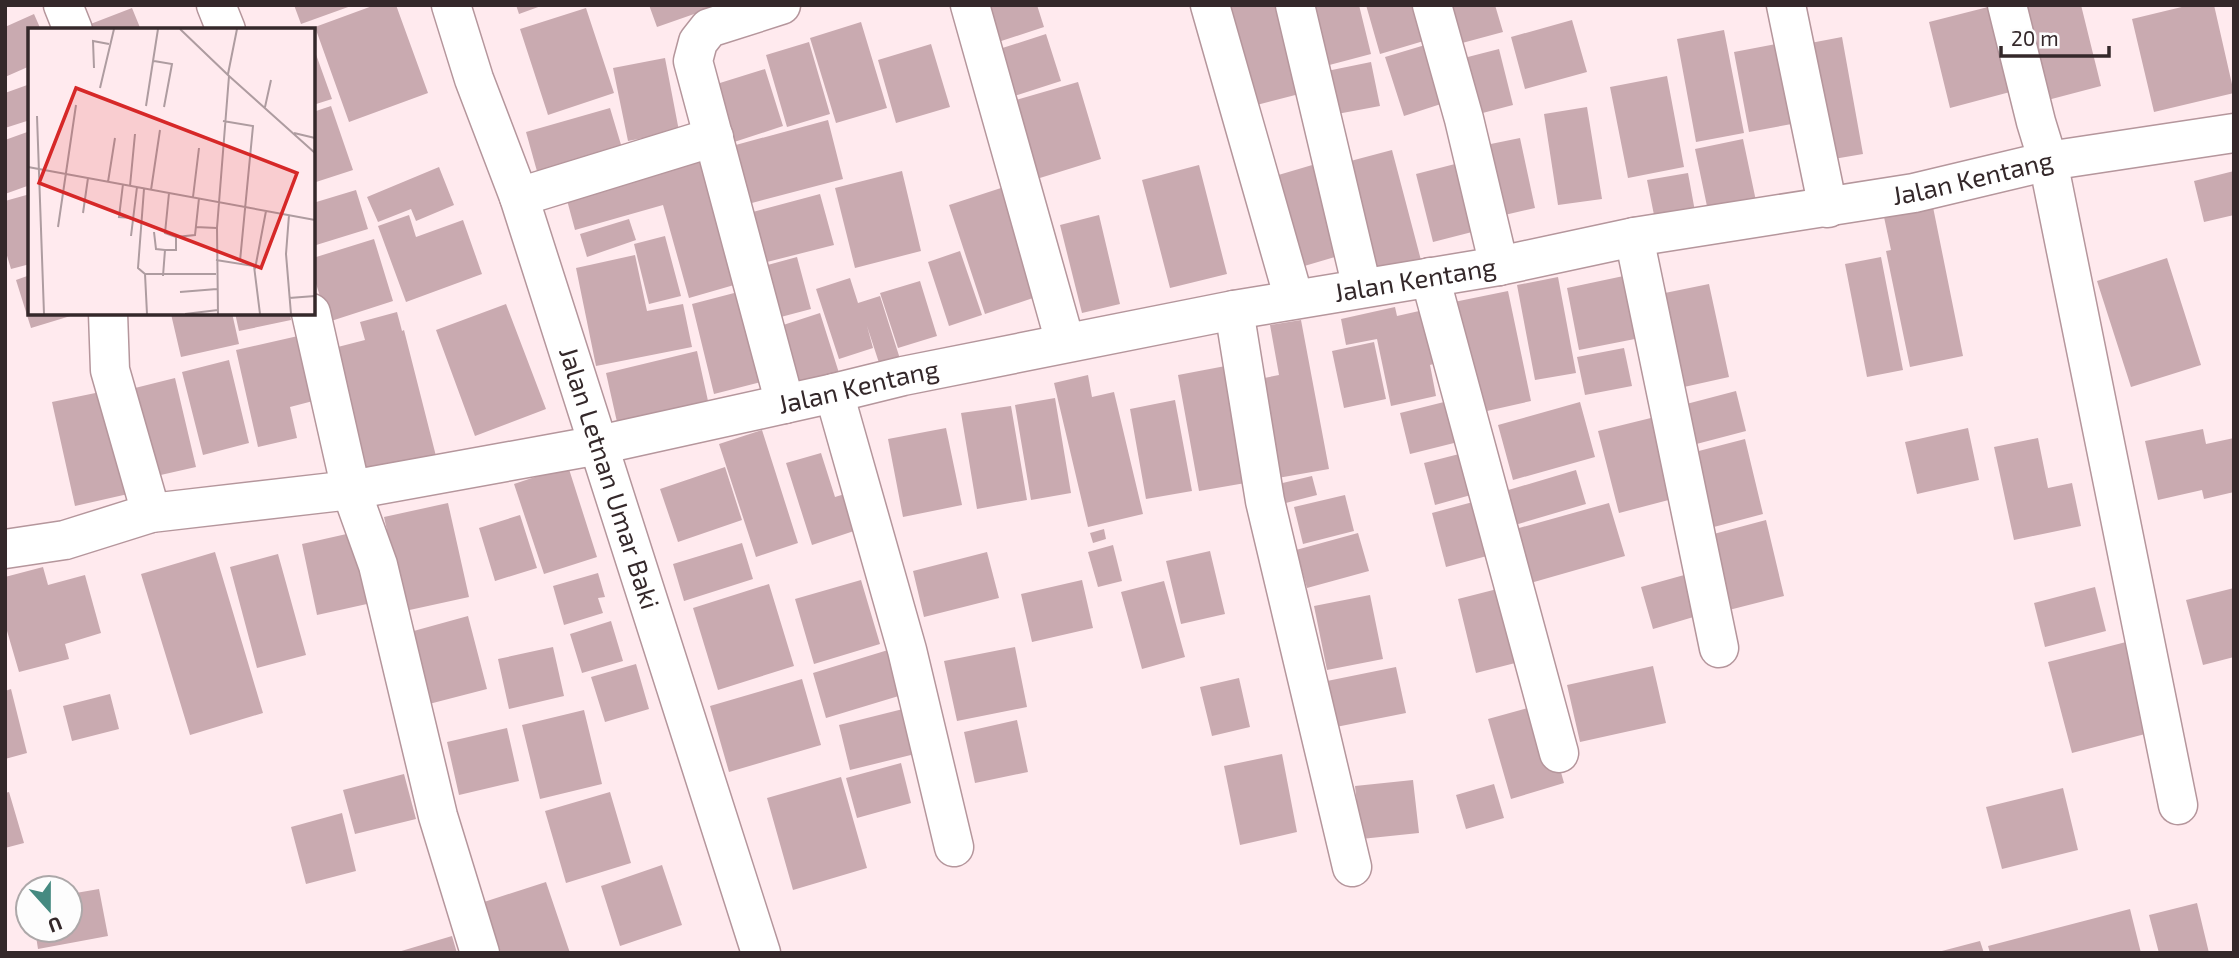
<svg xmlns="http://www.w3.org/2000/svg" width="2239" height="958" viewBox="0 0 2239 958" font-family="'Exo 2',sans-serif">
	<rect width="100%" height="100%" fill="#ffeaee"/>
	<path fill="#c9aab0" d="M294,5H351V6L301,24Z
		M375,5H396L428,93L349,122L315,27Z
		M516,5H541V6L519,14Z
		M649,5H717V6L657,27Z
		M975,5H1037L1044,27L989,45Z
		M1223,5H1285L1307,92L1249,107Z
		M1309,5H1359L1371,54L1318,68Z
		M1366,5H1418L1427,40L1380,54Z
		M1440,5H1495L1503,32L1451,46Z
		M2020,5H2081L2101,86L2044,101Z
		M2190,5H2214L2234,93L2154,112L2132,19Z
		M1988,7L2010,92L1950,108L1929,22Z
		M132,8L141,30H75Z
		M586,8L614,93L548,115L520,29Z
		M34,14L41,30H30V66L5,77V27Z
		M1572,20L1587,72L1525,89L1511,37Z
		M861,22L887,108L836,123L810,38Z
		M1724,30L1744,133L1696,142L1677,39Z
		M1046,34L1061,81L1005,99L990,52Z
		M1842,37L1863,154L1822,161L1800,45Z
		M809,42L830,114L787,127L766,55Z
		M1781,43L1797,123L1749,132L1734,52Z
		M931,44L950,107L896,123L878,60Z
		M1425,45L1444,103L1404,116L1385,57Z
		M313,46L332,99L313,105Z
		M1499,49L1513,105L1475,115L1460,59Z
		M665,58L679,131L628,141L613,68Z
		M1371,62L1380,106L1337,114L1327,71Z
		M765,69L783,126L725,145L707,87Z
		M1667,76L1684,167L1628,178L1610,87Z
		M1078,82L1101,159L1027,182L1002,104Z
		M30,84V120L5,128V93Z
		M331,106L353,170L313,183V112Z
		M1587,107L1602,199L1558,205L1544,114Z
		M610,108L625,158L540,182L526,132Z
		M828,120L843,179L748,204L732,146Z
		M30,131V185L5,194V140Z
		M1520,138L1535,208L1496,217L1481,146Z
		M1743,139L1756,201L1708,211L1695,149Z
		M703,150L741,283L689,298L663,205L575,230L564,189Z
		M1392,150L1422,264L1374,277L1343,163Z
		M1319,163L1345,254L1301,267L1275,176Z
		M1459,163L1476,231L1433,242L1416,174Z
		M1199,165L1227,274L1170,288L1142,180Z
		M439,167L454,205L416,221L411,209L378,222L367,197Z
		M902,171L921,251L855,268L835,188Z
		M2234,171V215L2204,222L2194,181Z
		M1688,173L1696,217L1656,225L1647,180Z
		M1001,188L1036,297L985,314L949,205Z
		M356,190L368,229L313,246V203Z
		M30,194V264L11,269L5,249V201Z
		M820,194L834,245L763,263L749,213Z
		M1933,207L1963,356L1910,367L1886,251L1891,250L1884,217Z
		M409,215L416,237L463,220L482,274L406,302L378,226Z
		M1099,215L1120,304L1082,313L1060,225Z
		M629,219L636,240L587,257L580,234Z
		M665,236L681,296L649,304L634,244Z
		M374,239L393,301L328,322L313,274V258Z
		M960,251L982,315L949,326L928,262Z
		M635,255L647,311L683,304L692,347L596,366L576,268Z
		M797,257L811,309L777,318L764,266Z
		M1881,257L1903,370L1867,377L1845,264Z
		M2167,258L2201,365L2131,387L2097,281Z
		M1633,274L1645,337L1579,350L1567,288Z
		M30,275V313L77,314L31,328L16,280Z
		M1558,277L1576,373L1535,380L1517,285Z
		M850,278L858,303L880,296L901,362L881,369L867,326L873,348L839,359L816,289Z
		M920,281L937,336L898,348L880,293Z
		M1709,284L1729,377L1675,389L1655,295Z
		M1508,291L1531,401L1478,413L1454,302Z
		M738,292L761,382L714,394L692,304Z
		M506,304L546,409L475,436L436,330Z
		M1395,307L1397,316L1428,309L1440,362L1430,365L1436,396L1391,406L1377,339L1346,345L1341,319Z
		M397,312L402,331L404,330L438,464L366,484L330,349L365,340L360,322Z
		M232,313L239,344L181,357L171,314Z
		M235,313H290L291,320L239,331Z
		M820,313L839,373L793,388L774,328Z
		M1301,320L1329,469L1272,479L1254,380L1279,375L1270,325Z
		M298,336L313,401L290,407L297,438L258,447L236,350Z
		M1374,342L1386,399L1344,408L1332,351Z
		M1624,348L1632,386L1585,395L1577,357Z
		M697,351L710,410L619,431L606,373Z
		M229,360L249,443L203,455L182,372Z
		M1236,364L1257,481L1199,491L1178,375Z
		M1088,375L1092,397L1114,392L1143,514L1088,527L1054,383Z
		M175,378L196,467L143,479L123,391Z
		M105,391L128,494L75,506L52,402Z
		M1736,391L1746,431L1685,447L1675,407Z
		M1055,398L1071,493L1031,500L1015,405Z
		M1456,399L1466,440L1410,454L1400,413Z
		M1175,400L1192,491L1146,499L1130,409Z
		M1580,402L1595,457L1513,480L1498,425Z
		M1011,406L1027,500L977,509L961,413Z
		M1659,416L1680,497L1619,513L1598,431Z
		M946,428L962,505L903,517L888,439Z
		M1968,428L1979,480L1917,494L1905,442Z
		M2203,429L2206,444L2234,438V492L2204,499L2202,490L2158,500L2145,441Z
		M762,430L798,543L756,557L719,444Z
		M2038,438L2048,488L2072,483L2081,526L2014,540L1994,447Z
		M1745,439L1763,514L1710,528L1691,453Z
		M1467,452L1478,493L1435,505L1424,463Z
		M821,453L835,497L848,493L860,529L812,545L786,463Z
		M568,466L597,557L544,574L514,484Z
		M725,467L742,520L678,542L660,489Z
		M1576,470L1586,504L1515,525L1505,491Z
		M1312,476L1317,495L1274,506L1270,486Z
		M1345,495L1354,531L1303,544L1294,507Z
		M1484,499L1498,553L1446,567L1432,513Z
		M448,503L469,597L405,611L384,517Z
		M1609,503L1625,556L1527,584L1512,530Z
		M520,515L537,568L495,581L479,528Z
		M1766,520L1784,596L1729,610L1710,535Z
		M1104,529L1106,539L1093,543L1090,533Z
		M360,531L376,602L317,615L302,544Z
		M1358,533L1369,571L1307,588L1296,550Z
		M742,543L753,579L684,601L673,564Z
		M1113,545L1122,581L1098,587L1088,552Z
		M1210,551L1225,614L1181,624L1166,561Z
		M215,552L263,713L190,735L141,574Z
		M987,552L999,598L924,617L913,571Z
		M278,554L306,655L257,668L230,567Z
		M43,567L48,585L85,575L101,633L65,644L69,659L19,672L5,624V577Z
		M1695,572L1707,613L1653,629L1641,587Z
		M598,573L605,597L598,598L603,613L564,625L553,586Z
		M861,580L880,644L814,664L795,599Z
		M1082,580L1093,628L1032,642L1021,594Z
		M1164,581L1185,657L1142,669L1121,592Z
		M769,584L794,666L718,690L693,608Z
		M1509,586L1527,660L1476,673L1458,599Z
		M2095,587L2106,631L2045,647L2034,603Z
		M2234,588V657L2203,665L2186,600Z
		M1370,595L1383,659L1327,670L1314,606Z
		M468,616L487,689L429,704L410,632Z
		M611,621L623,661L582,673L570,634Z
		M2126,642L2149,733L2072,753L2048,662Z
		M553,647L564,696L509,709L498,659Z
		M1015,647L1027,707L957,721L944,661Z
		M888,650L902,695L826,718L813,673Z
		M636,664L649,709L605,722L591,677Z
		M1653,666L1666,723L1580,742L1567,685Z
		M1396,667L1406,713L1336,727L1327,681Z
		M1239,678L1250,727L1212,736L1200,687Z
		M802,679L821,745L729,772L710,706Z
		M11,689L27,753L5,759V691Z
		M110,694L119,729L72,741L63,706Z
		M1542,704L1564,783L1511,799L1488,719Z
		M907,708L919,753L850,770L839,725Z
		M584,710L602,784L540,799L522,725Z
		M1017,720L1028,772L975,783L964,732Z
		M507,728L519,781L459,795L447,742Z
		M1282,754L1297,832L1240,845L1224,766Z
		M901,763L911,803L857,818L846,778Z
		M404,774L416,819L355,834L343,790Z
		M841,777L867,868L793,890L767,798Z
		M1413,780L1419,833L1361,839L1355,786Z
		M1494,784L1504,818L1466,829L1456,795Z
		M2063,788L2078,850L2002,869L1986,807Z
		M9,792L24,843L5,848V793Z
		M610,792L631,863L566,883L545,811Z
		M342,813L356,871L306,884L291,827Z
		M662,865L682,925L620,946L601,886Z
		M546,882L570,953H501L484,902Z
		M99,889L108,936L38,949L35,930H70V894Z
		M2197,903L2209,953H2159L2149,915Z
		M2130,909L2141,953H1990L1988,946Z
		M452,936L457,953H398V952Z
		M1980,941L1984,953H1938V952Z"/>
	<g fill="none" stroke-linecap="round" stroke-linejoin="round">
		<defs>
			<g id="minor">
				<path d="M63,5L73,30"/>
				<path d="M216,5L226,30"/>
				<path id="s1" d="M451,5L474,79L519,197L761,953"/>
				<path d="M781,5L709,28L698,42L693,61L785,404"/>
				<path d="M970,5L1065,342"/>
				<path d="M1210,5L1294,299"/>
				<path d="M1295,5L1362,288"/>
				<path d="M1432,5L1464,119L1499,266"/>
				<path d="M1786,5L1828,208"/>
				<path d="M2007,5L2036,122L2048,161L2178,805"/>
				<path d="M519,197L714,137"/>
				<path d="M1634,237L1719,648"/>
				<path d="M1430,277L1559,753"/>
				<path d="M1234,310L1265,501L1352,867"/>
				<path d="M108,313L110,370L151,513"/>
				<path d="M311,313L351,490L378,565L438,816L480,953"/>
				<path d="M834,393L907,650L954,847"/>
				<path id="s2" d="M5,549L65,540L151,513L351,490L599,445L834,393L903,376L1234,310L1499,266L1634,237L1914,193L2048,161L2234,133"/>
			</g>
		</defs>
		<use href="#minor" stroke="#b5969c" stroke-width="41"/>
		<use href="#minor" stroke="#fff" stroke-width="38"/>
	</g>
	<g text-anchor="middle" stroke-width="6" stroke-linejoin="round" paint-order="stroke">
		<g font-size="26" fill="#34282a" stroke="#fdfdfd">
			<text dy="9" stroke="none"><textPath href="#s2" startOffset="2004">Jalan Kentang</textPath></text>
			<text dy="9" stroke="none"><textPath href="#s2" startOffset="1437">Jalan Kentang</textPath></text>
			<text dy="9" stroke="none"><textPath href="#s2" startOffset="870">Jalan Kentang</textPath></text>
			<text dy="9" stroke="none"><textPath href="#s1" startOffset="499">Jalan Letnan Umar Baki</textPath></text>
		</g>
	</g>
	<g transform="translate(28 28)">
		<rect width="287" height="287" fill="#ffeaee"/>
		<path fill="none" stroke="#ae9ca0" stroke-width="2" d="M152,1L201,48L189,200L190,286M126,33L144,36L136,79M66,40L65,13L81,16M200,46L209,1M201,48L287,125M72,60L86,1M118,78L130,1M237,79L243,52M9,88L16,286M195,93L225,98L212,233M266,105L287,110M0,139L287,192M80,154L87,110M95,156L91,189L105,190M102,158L107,106M116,161L110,240L117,246L119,286M123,162L132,102M141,165L137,205L148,209L167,207L171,170M165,169L171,120M55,185L60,150M261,187L258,226L263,286M30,199L48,77M167,199L189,200M126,204L128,221L137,222M103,208L109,159M188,232L226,238L232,286M227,241L238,183M117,246H188M135,248L137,222H148V209M152,264L189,261M261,270L287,268M157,286L190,282"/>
		<path fill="#d62828" fill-opacity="0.15" stroke="#d62828" stroke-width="3.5" d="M48,60L269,145L233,240L11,155Z"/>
		<rect width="287" height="287" fill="none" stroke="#34282a" stroke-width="3.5"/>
	</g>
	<rect width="2239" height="958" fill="none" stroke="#34282a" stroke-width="14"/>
	<g transform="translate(49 909) rotate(159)"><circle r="33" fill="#fdfdfd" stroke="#ada8a9" stroke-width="2"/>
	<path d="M0-5L12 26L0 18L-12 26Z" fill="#458a81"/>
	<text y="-10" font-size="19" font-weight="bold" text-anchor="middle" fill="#34282a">U</text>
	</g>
	<path d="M2001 46v10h108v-10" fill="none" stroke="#34282a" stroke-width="3.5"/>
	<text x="2011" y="46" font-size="21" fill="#34282a" stroke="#fdfdfd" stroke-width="5" paint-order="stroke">20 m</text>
</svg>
